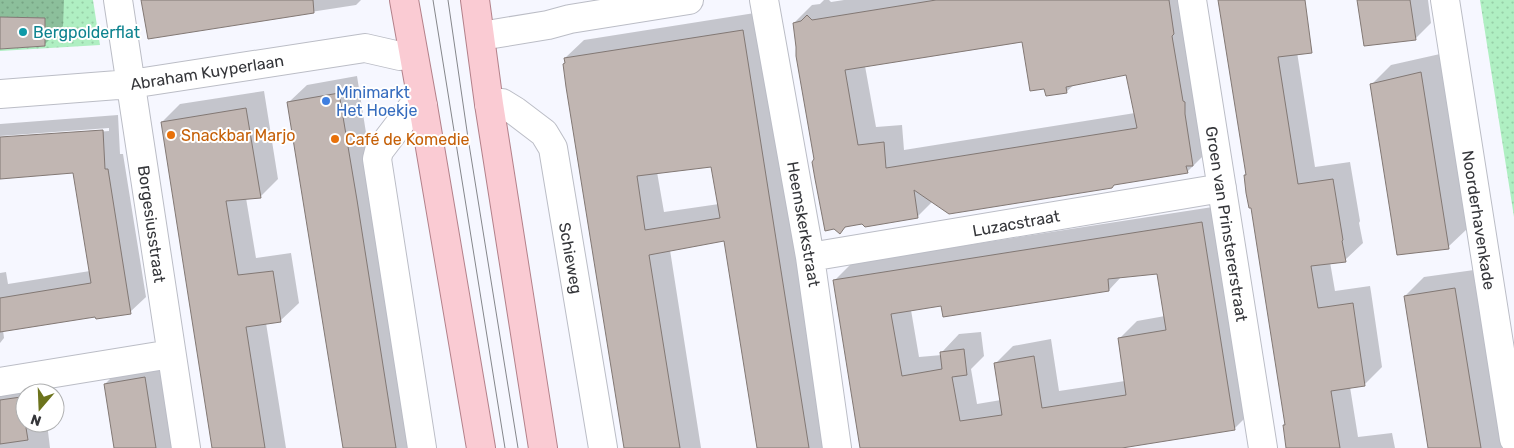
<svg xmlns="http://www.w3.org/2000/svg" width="1514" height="448" viewBox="0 0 1514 448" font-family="Rubik,sans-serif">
	<defs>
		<pattern id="grass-dots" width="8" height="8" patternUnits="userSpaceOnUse" patternTransform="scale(1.25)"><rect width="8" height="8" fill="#afefc2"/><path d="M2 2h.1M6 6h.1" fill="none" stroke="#97cea7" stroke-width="1.8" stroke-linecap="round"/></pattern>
	</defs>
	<rect width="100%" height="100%" fill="#f6f7ff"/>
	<path fill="url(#grass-dots)" d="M0,0H93L100,45L0,51V49L45,46V18L0,17Z
		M1480,0H1514V217Z"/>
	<path fill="#0003" fill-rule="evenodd" d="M0,0H64L63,26L44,45L0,48Z
		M143,0H361L356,5L149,37Z
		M824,0H829L831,2L844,0H1190L1205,154L1187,172L933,201L917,217L847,226L840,232L794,23L812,5L820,4ZM1023,41L1066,92L1075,84L1127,74L1135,113L904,150L902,125L876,127L865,66Z
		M1358,0H1428L1431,23L1415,39Z
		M761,12L830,448H758L725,240L670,250L701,448H625L565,58L584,40ZM713,165L719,204L664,212L657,172Z
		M1292,20L1315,167L1350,162L1360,221L1359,223L1363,243L1345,260L1330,262L1335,291L1370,286L1371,292L1382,367L1364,385L1350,387L1358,437L1392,433L1395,448H1287L1284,425L1286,423L1252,206L1245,175L1247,174L1226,43Z
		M1440,54L1467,229L1448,247L1372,84L1391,65Z
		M357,76L416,448H344L289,102L307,85Z
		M264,91L278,179L260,197L246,198L256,258L291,253L299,303L280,321L266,323L286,448H213L162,122L180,104Z
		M118,115L120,154H123L146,297L130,312L96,316L3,330L4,338L0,343V273L6,272L8,284L90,271L74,172L0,177V139L109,131V128L0,136V124Z
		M1219,206L1252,411L1234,429L1114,448H861L834,281L852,263ZM1158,272L1165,316L1137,321L1119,339L1125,381L1059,391L1051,339L1013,346L995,364L1001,400L977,404L971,369L984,356L981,332L959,334L942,352V355L919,357L911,310L943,305L1109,290L1122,276Z
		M1474,270L1502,448H1429L1405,296L1424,277Z
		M163,359L177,448H115L105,384L124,365Z
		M40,379L42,393H25V423H47L50,448H0V385Z"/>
	<path fill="#c1b6b2" stroke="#827874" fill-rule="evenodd" d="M141,0H313L314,13L148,39Z
		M936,0H1169L1174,34L1172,36L1183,101L1185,102V114L1193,166H1186L1188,173L1114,185L1112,188L949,214L914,190L918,218L865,227L862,224L845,227L840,234L834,229L825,231L815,179L812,162L814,159L796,56V47L793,23L801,21L807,15L812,20ZM1022,42L1030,91L1044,89L1046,96L1067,93L1066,87L1126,75L1137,128L886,168L884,142L858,145L845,70Z
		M1218,0H1305L1312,53L1278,57L1298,184L1333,179L1343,240L1342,241L1346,262L1311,266L1318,308L1353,303L1354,310L1365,386L1331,391L1340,448H1286L1283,425H1285L1251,208H1249L1246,193L1244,175H1246Z
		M1357,0H1410L1416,40L1364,46Z
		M0,17L45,18V46L0,49Z
		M743,30L809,448H757L724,241L649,255L680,448H624L566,87L563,64L565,63L564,58ZM711,167L720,218L645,230L637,176Z
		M1421,72L1449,249L1397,255L1370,84Z
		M339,93L357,200L396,448H343L287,102Z
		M246,108L261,198L226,201L238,275L273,271L281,322L246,327L265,448H212L161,122Z
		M103,130L105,169H108L131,314L96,319L95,317L0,332V298L91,283L73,173L0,179V137Z
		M1202,222L1235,430L1122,448H860L833,280ZM1157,274L1166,330L1118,338L1126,395L1042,408L1034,356L994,363L1002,415L960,421L952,377L967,375L964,349L940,352L942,369L902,376L891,314L941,306L943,317L1109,291L1108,279Z
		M1455,288L1481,448H1428L1404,296Z
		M145,377L156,448H114L104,384Z
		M21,397L28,440L0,444V400Z"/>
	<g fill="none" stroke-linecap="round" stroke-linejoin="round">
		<defs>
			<path id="minor" d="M118,0L186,448
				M764,0L810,257L837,448
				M1192,0L1263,448
				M1445,0L1514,439
				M481,36L548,25L570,19L689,0
				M0,94L131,84L365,48L400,56L413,54
				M489,104L502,103L515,111L544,133L553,148L603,448
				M810,257L1222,188
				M0,382L171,354
				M422,448L377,159L379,151L411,109L423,106"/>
			<path id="major" d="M404,0L423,106L481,448
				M475,0L489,104L543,448"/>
		</defs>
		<use href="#minor" stroke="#bbbdc6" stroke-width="30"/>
		<use href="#major" stroke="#b3818a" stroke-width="30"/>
		<use href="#minor" stroke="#fff" stroke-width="28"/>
		<use href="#major" stroke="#facbd3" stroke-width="28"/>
		<path stroke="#85868b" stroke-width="1" d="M433,0L505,448
			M448,0L468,138L518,448"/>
	</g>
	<circle fill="#0f9aa8" stroke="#fff" stroke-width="2" cx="23" cy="32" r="5"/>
	<circle fill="#3f7fe0" stroke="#fff" stroke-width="2" cx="326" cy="101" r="5"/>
	<g fill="#e8710a" stroke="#fff" stroke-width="2">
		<circle cx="171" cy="135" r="5"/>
		<circle cx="335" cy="139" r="5"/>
	</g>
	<g text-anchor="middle" stroke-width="4" stroke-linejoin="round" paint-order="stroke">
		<g font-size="16" fill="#0d838f" stroke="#fff" text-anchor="start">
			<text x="33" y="38">Bergpolderflat</text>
		</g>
		<g font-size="16" fill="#35363a" stroke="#fff">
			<text transform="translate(207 72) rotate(-9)" y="6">Abraham Kuyperlaan</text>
			<text transform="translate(1479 220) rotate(81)" y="6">Noorderhavenkade</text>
			<text transform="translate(1016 223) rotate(-10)" y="6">Luzacstraat</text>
			<text transform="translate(152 224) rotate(82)" y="6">Borgesiusstraat</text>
			<text transform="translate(804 224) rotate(80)" y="6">Heemskerkstraat</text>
			<text transform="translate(1227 224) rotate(81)" y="6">Groen van Prinstererstraat</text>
			<text transform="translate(571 258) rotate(80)" y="6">Schieweg</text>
		</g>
		<g font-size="16" fill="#366cbe" stroke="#fff" text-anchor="start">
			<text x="336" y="98">Minimarkt<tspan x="336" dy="18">Het Hoekje</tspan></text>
		</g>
		<g font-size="16" fill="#c56008" stroke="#fff" text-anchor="start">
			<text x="181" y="141">Snackbar Marjo</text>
			<text x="345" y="145">Café de Komedie</text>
		</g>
	</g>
	<g transform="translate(40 408) rotate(199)"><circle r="24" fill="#ffffff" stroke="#aeafb0"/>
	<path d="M0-4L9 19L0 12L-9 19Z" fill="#6c731c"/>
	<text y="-8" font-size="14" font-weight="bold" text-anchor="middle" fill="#35363a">N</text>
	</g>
</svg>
